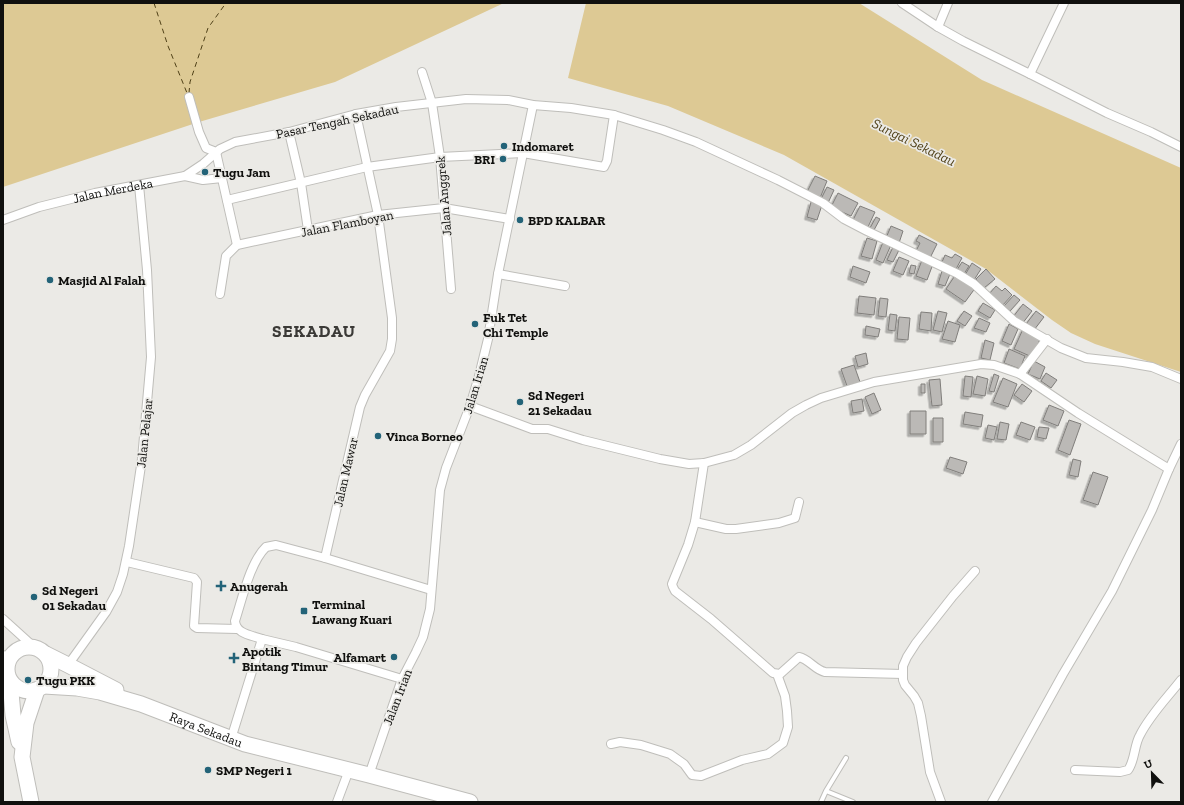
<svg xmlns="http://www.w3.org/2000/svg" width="1184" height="805" viewBox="0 0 1184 805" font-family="'Zilla Slab',serif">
	<defs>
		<filter id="shadow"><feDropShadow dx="-2.5" dy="2.5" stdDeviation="0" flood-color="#0004"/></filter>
	</defs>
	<rect width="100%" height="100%" fill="#ebeae6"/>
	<path fill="#ddc994" d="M3,3H504L335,82L199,122L3,187Z
		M586,3H859L982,80L1181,168V372L1095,344L1071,333L1052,320L986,269L784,155L668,106L568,78Z"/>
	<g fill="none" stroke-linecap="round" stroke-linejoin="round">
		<path stroke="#504118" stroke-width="1" stroke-dasharray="5 4" stroke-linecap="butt" d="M154,3L168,46L187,93
			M189,93L190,82L208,28L226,3"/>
	</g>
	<path fill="#bbb9b6" stroke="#807e7b" filter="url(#shadow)" d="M815,176L827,181L820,198L807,192Z
		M827,187L834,190L828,203L821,199Z
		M838,193L858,203L851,216L831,207Z
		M811,202L822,205L817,220L807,217Z
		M860,206L875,212L868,227L853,220Z
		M876,217L880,219L874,230L870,228Z
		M891,226L903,231L899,243L886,238Z
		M919,235L937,244L930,258L916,251L920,243L916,241Z
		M867,238L877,241L872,259L861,256Z
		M883,242L891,245L883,263L876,260Z
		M893,247L899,250L893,262L887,260Z
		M955,254L962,258L956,269L942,262L945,255L952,258Z
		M899,257L909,261L903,275L893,271Z
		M922,260L933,264L927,280L916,276Z
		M962,262L969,266L964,274L957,270Z
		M972,263L981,269L974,280L965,275Z
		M911,265L916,266L914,274L909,273Z
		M853,266L870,272L866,283L850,277Z
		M986,269L995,279L984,288L976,279Z
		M942,271L950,274L945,286L938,284Z
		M956,274L976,287L965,302L946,289Z
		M996,286L1002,291L1005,288L1012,295L1002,306L989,294Z
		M1014,295L1020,300L1010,311L1004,306Z
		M859,296L876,298L874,315L857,313Z
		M880,298L888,299L886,317L878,316Z
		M983,303L995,310L990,318L978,311Z
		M1023,304L1032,311L1022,324L1013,317Z
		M938,311L947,313L942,332L933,330Z
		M964,311L972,316L965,326L957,321Z
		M1036,311L1044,317L1034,330L1026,324Z
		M921,312L932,313L931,331L919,329Z
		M890,314L897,315L895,331L888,330Z
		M899,317L910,318L908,340L897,339Z
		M979,318L990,323L986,332L974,328Z
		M948,321L960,325L955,342L942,339Z
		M1009,324L1018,329L1011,345L1002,341Z
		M866,326L880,329L878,337L865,335Z
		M1023,329L1041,337L1032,357L1014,349Z
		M985,340L994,343L990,360L981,358Z
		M1009,349L1025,356L1020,369L1004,363Z
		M866,353L868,364L858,367L855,356Z
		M1034,361L1045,367L1040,379L1028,374Z
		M854,365L860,382L847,386L841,369Z
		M1046,373L1057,380L1051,388L1041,381Z
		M994,374L999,376L994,392L989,391Z
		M965,376L973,377L971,397L963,396Z
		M977,376L988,379L985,396L973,394Z
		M1003,378L1017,384L1008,407L993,402Z
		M940,379L942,405L932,406L929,380Z
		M921,384H925V393H921Z
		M1022,384L1032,391L1024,402L1014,395Z
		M874,393L881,410L872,414L865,397Z
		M862,399L864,411L853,413L851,401Z
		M1049,405L1064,411L1058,426L1043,420Z
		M910,411H926V434H910Z
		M965,412L983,415L981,427L963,424Z
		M933,418H943V442H933Z
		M1069,420L1081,424L1070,455L1058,450Z
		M1000,422L1009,424L1006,440L997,439Z
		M1021,422L1035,427L1030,440L1016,435Z
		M988,425L997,427L994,440L985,438Z
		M1039,427L1049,428L1046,439L1037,437Z
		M950,457L967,462L963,474L946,468Z
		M1073,459L1081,461L1078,477L1069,475Z
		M1093,472L1108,477L1098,505L1083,500Z"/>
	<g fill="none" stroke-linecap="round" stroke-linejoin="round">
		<defs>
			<path id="lane" d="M826,791L853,802
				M821,802L826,791L846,758"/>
			<g id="street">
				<path d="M902,3L938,27L963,41L1030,74L1107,113L1151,132L1181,147"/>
				<path d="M938,27L948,3"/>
				<path d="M422,72L432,103L440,157L451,289"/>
				<path d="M1030,74L1064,3"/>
				<path d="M189,97L199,132L206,148L216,152"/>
				<path d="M289,132L301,183L308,230"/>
				<path d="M216,152L237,245"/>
				<path d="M185,176L203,180L222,178"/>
				<path d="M227,200L367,167L440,157L523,153L604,167L607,161L614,115"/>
				<path id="s1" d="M3,220L39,207L95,193L185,176L203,164L220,149L235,142L289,132L356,114L396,107L466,99L508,100L533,105L571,108L614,115L663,130L696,142L778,180L823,203L844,219L867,231L958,274L974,284L1014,321L1061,348L1086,358L1123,362L1152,367L1181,379"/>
				<path d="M498,274L565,286"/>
				<path d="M220,294L226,256L237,245L378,215L444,208L510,219"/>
				<path d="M1020,374L1047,339"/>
				<path d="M470,406L532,429H548L583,440L660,459L689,464L704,463L734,455L751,445L792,413L806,405L821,398L874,382L981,364L994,365L1020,374L1078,413L1169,469"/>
				<path d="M704,463L695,522L688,545L672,584L673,587L675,591L711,619L773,673L780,674L799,657C809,659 815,670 825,672L903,674"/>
				<path d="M695,522L726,529H736L779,523L795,518L799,502"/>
				<path d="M325,558L431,590"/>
				<path d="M127,562L194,578L197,582L194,626L197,628L237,629"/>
				<path d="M3,619L35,648"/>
				<path d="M262,639L296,647L402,679"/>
				<path d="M3,655L7,666"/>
				<path d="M68,665L106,612L117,592L123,574L129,546L142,459L151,357L147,270L139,185"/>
				<path d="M231,739L262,639C251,635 236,634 235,621C242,600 250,562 266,547L276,545L325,558L360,407L365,395L390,351L392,339V318L378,215L356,114"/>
				<path d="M611,744L620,742L641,745L670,754L684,764L692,775L701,776L742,760L768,754L783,743L788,727L787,711L785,696L777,674"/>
				<path d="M1075,770L1120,772L1128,770C1135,761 1134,745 1140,735C1150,715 1167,698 1181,680"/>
				<path d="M369,775L402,679L416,652L423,637L430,609L440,490L446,468L470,406L479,376L488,339L498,274L533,105"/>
				<path d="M337,802L349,770"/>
				<path d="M941,802L930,772L921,716L918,703L914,696L905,685L903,680V666L907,657L916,643L953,596L975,571"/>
				<path d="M992,802L1063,674L1112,591L1152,510L1169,469L1181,444"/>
			</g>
			<g id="highway">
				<circle cx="29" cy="669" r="22"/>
				<path d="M46,654L68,665L116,690"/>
				<path d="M10,681L13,715L19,742"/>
				<path id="s2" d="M44,686L77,688L100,692L141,704L245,744L369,775L470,802"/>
				<path d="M31,802L22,757L26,723L37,690"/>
			</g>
		</defs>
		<use href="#lane" stroke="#bfbeba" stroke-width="6"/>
		<use href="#street" stroke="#bfbeba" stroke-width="10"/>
		<use href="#highway" stroke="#bfbeba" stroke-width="17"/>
		<use href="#lane" stroke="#fff" stroke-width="4"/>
		<use href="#street" stroke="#fff" stroke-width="8"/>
		<use href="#highway" stroke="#fff" stroke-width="15"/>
	</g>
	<g fill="#236378" stroke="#ebeae6" stroke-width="1.5">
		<circle cx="504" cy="146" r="4"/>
		<circle cx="503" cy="159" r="4"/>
		<circle cx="205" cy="172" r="4"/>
		<circle cx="520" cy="220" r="4"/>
		<circle cx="50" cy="280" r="4"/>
		<circle cx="475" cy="324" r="4"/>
		<circle cx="520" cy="402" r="4"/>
		<circle cx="378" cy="436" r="4"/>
		<path d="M219 580h4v4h4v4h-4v4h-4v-4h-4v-4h4z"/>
		<circle cx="34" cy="597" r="4"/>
		<rect x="300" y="607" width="8" height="8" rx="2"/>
		<circle cx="394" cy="657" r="4"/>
		<path d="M232 652h4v4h4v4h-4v4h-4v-4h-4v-4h4z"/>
		<circle cx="28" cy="680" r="4"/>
		<circle cx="208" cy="770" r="4"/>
	</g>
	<g text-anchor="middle" stroke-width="3.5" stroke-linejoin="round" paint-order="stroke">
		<g font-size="13" fill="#10100e" stroke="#ebeae6">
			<text transform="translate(337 121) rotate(-12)" y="5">Pasar Tengah Sekadau</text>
			<text dy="5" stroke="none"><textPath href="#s1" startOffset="114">Jalan Merdeka</textPath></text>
			<text transform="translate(443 196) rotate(-95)" y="5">Jalan Anggrek</text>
			<text transform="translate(347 223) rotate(-11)" y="5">Jalan Flamboyan</text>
			<text transform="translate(475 385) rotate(-73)" y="5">Jalan Irian</text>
			<text transform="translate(144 433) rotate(-84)" y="5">Jalan Pelajar</text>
			<text transform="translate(345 472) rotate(-77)" y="5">Jalan Mawar</text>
			<text transform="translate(397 697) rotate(-69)" y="5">Jalan Irian</text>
			<text dy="5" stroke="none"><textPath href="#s2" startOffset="169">Raya Sekadau</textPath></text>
		</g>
		<g font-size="13" font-weight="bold" fill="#10100e" stroke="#ebeae6" text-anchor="start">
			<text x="512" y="151">Indomaret</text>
			<text x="495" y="164" text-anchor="end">BRI</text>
			<text x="213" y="177">Tugu Jam</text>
			<text x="528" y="225">BPD KALBAR</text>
			<text x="58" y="285">Masjid Al Falah</text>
			<text x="483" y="322">Fuk Tet<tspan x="483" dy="15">Chi Temple</tspan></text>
			<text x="528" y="400">Sd Negeri<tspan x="528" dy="15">21 Sekadau</tspan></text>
			<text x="386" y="441">Vinca Borneo</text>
			<text x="230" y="591">Anugerah</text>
			<text x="42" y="595">Sd Negeri<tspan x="42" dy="15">01 Sekadau</tspan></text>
			<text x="312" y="609">Terminal<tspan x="312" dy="15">Lawang Kuari</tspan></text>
			<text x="242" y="656">Apotik<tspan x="242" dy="15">Bintang Timur</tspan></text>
			<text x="386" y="662" text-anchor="end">Alfamart</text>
			<text x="36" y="685">Tugu PKK</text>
			<text x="216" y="775">SMP Negeri 1</text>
		</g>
		<g font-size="14" font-style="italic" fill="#504118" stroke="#ebeae6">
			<text transform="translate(914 142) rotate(26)" y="5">Sungai Sekadau</text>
		</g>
		<g font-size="17" font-weight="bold" letter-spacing="1" fill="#3b3a37" stroke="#ebeae6">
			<text x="314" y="337">SEKADAU</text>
		</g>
	</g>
	<rect width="1184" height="805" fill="none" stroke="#10100e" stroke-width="8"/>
	<g transform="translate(1152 773) rotate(337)" stroke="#ebeae6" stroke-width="3" paint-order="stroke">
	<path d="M0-3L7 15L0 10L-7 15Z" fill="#10100e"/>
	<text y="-6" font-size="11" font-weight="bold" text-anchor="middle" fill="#10100e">U</text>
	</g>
</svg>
